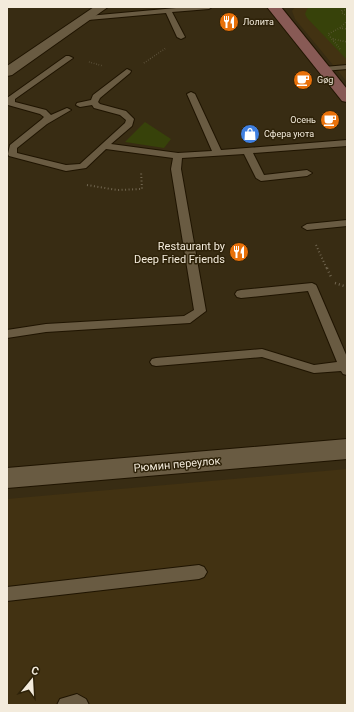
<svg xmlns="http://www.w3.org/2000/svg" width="354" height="712" viewBox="0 0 354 712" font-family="Roboto,sans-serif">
	<rect width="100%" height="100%" fill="#382c13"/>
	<path fill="#423212" d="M295,7H347V82L295,19L292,11Z
		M347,469V705H7V499Z"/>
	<path fill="#37420a" d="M308,7H347V60L307,18L305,14Z
		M145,122L171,139L164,148L125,142Z"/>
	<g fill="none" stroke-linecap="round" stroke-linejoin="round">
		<defs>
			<path id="service" d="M187,7H212L209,9L172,12L185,37L181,39L177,37L166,13L88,20L85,18L88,16Z
				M66,56H69L73,58L15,99V102L46,110L51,115L67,108L71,110L47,124L17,148V153L66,165L80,164L125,123L126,120L120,115L94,108L92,105L80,107L76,105L77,103L91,100L93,95L127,69L131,71L130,73L100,98L98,102L100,104L126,111L134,119L132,126L111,144L178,153L212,151L187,94L191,92L195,94L221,150L347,140V146L253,153L264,175L307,170L312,173L307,176L261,181L256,178L244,154L182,158L181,169L206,311L190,323L46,332L7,338V330L46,324L184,316L194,310L171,169L173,158L106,149L86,168L66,171L9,156L8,154L10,145L41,120L44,117L40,114L8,105L7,98Z
				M347,65V69L324,71L320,69L324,67Z
				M347,220V226L307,230L302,227L307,224Z
				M312,283L316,285L317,287L347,357V375L343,374L341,371L314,373L262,357L156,366L152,365L150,362L152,359L156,358L262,349L314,365L337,362L308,291L241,298L237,297L235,294L237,291L241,290Z
				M199,565L204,567L207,572L204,577L199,579L7,601V587Z
				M77,694L86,699L89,705H57L60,699Z"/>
			<path id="minor" d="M94,7H108L12,75L7,76V66Z
				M347,439V459L7,488V468Z"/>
			<path id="secondary" d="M267,7H281L347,89V102L342,101Z"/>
		</defs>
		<use href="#service" stroke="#1f1400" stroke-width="2"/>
		<use href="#minor" stroke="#1f1400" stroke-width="2"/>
		<use href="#secondary" stroke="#1f1400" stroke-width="2"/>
		<path stroke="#716650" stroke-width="1.5" stroke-dasharray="0.5 2" stroke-linecap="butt" d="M347,9L342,11V13L347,16
			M340,28L347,29
			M333,39L347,42
			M340,49L328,34L340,28L347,21
			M89,62L103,66
			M144,63L166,48"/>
		<path stroke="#716650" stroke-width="2" stroke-dasharray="1 2.5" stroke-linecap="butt" d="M87,185L117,190L142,189L141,171
			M316,245L327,269"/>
		<path stroke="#716650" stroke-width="2.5" stroke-dasharray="1 3" stroke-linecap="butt" d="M327,268L331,277
			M335,283L347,287"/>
		<use href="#service" fill="#695b42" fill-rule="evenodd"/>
		<use href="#minor" fill="#695b42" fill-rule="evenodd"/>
		<use href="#secondary" fill="#885a55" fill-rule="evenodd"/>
	</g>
	<defs>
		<symbol id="restaurant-disc" viewBox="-11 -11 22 22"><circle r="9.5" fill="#e8710a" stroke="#2e2209"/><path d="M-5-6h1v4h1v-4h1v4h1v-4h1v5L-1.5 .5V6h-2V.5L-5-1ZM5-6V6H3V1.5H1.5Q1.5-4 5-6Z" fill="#fff"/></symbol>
		<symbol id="cafe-disc" viewBox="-11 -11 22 22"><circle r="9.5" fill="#e8710a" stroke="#2e2209"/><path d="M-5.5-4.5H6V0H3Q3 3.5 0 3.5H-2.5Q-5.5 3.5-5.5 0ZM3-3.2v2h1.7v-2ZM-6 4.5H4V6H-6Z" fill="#fff"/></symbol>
		<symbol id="shop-disc" viewBox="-11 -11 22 22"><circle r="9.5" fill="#3f7fe0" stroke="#2e2209"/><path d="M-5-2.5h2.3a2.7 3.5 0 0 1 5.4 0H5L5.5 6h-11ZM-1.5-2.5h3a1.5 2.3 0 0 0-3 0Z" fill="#fff"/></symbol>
	</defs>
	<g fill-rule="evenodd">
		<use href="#restaurant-disc" x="218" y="11" width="22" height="22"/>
		<use href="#cafe-disc" x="292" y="69" width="22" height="22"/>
		<use href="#cafe-disc" x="319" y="109" width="22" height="22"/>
		<use href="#shop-disc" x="239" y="123" width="22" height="22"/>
		<use href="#restaurant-disc" x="228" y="241" width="22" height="22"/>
	</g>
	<g text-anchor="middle" stroke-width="3" stroke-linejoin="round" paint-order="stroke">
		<g font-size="9" fill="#f3ebdc" stroke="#2e2209" text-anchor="start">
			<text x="243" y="25">Лолита</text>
			<text x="317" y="83">Gøg</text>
			<text x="316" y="123" text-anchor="end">Осень</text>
			<text x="264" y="137">Сфера уюта</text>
		</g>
		<g font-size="11" fill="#f3ebdc" stroke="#2e2209" text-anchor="end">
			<text x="225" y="250">Restaurant by<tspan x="225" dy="13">Deep Fried Friends</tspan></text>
		</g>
		<g font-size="11" fill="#f3ebdc" stroke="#2e2209">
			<text transform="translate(177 464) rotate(-5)" y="4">Рюмин переулок</text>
		</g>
	</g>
	<rect width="354" height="712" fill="none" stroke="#f3ebdc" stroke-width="16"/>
	<g transform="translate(32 680) rotate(18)" stroke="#2e2209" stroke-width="3" paint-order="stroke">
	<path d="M0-3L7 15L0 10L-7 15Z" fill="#f3ebdc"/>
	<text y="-6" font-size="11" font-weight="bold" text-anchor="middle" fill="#f3ebdc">С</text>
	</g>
</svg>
